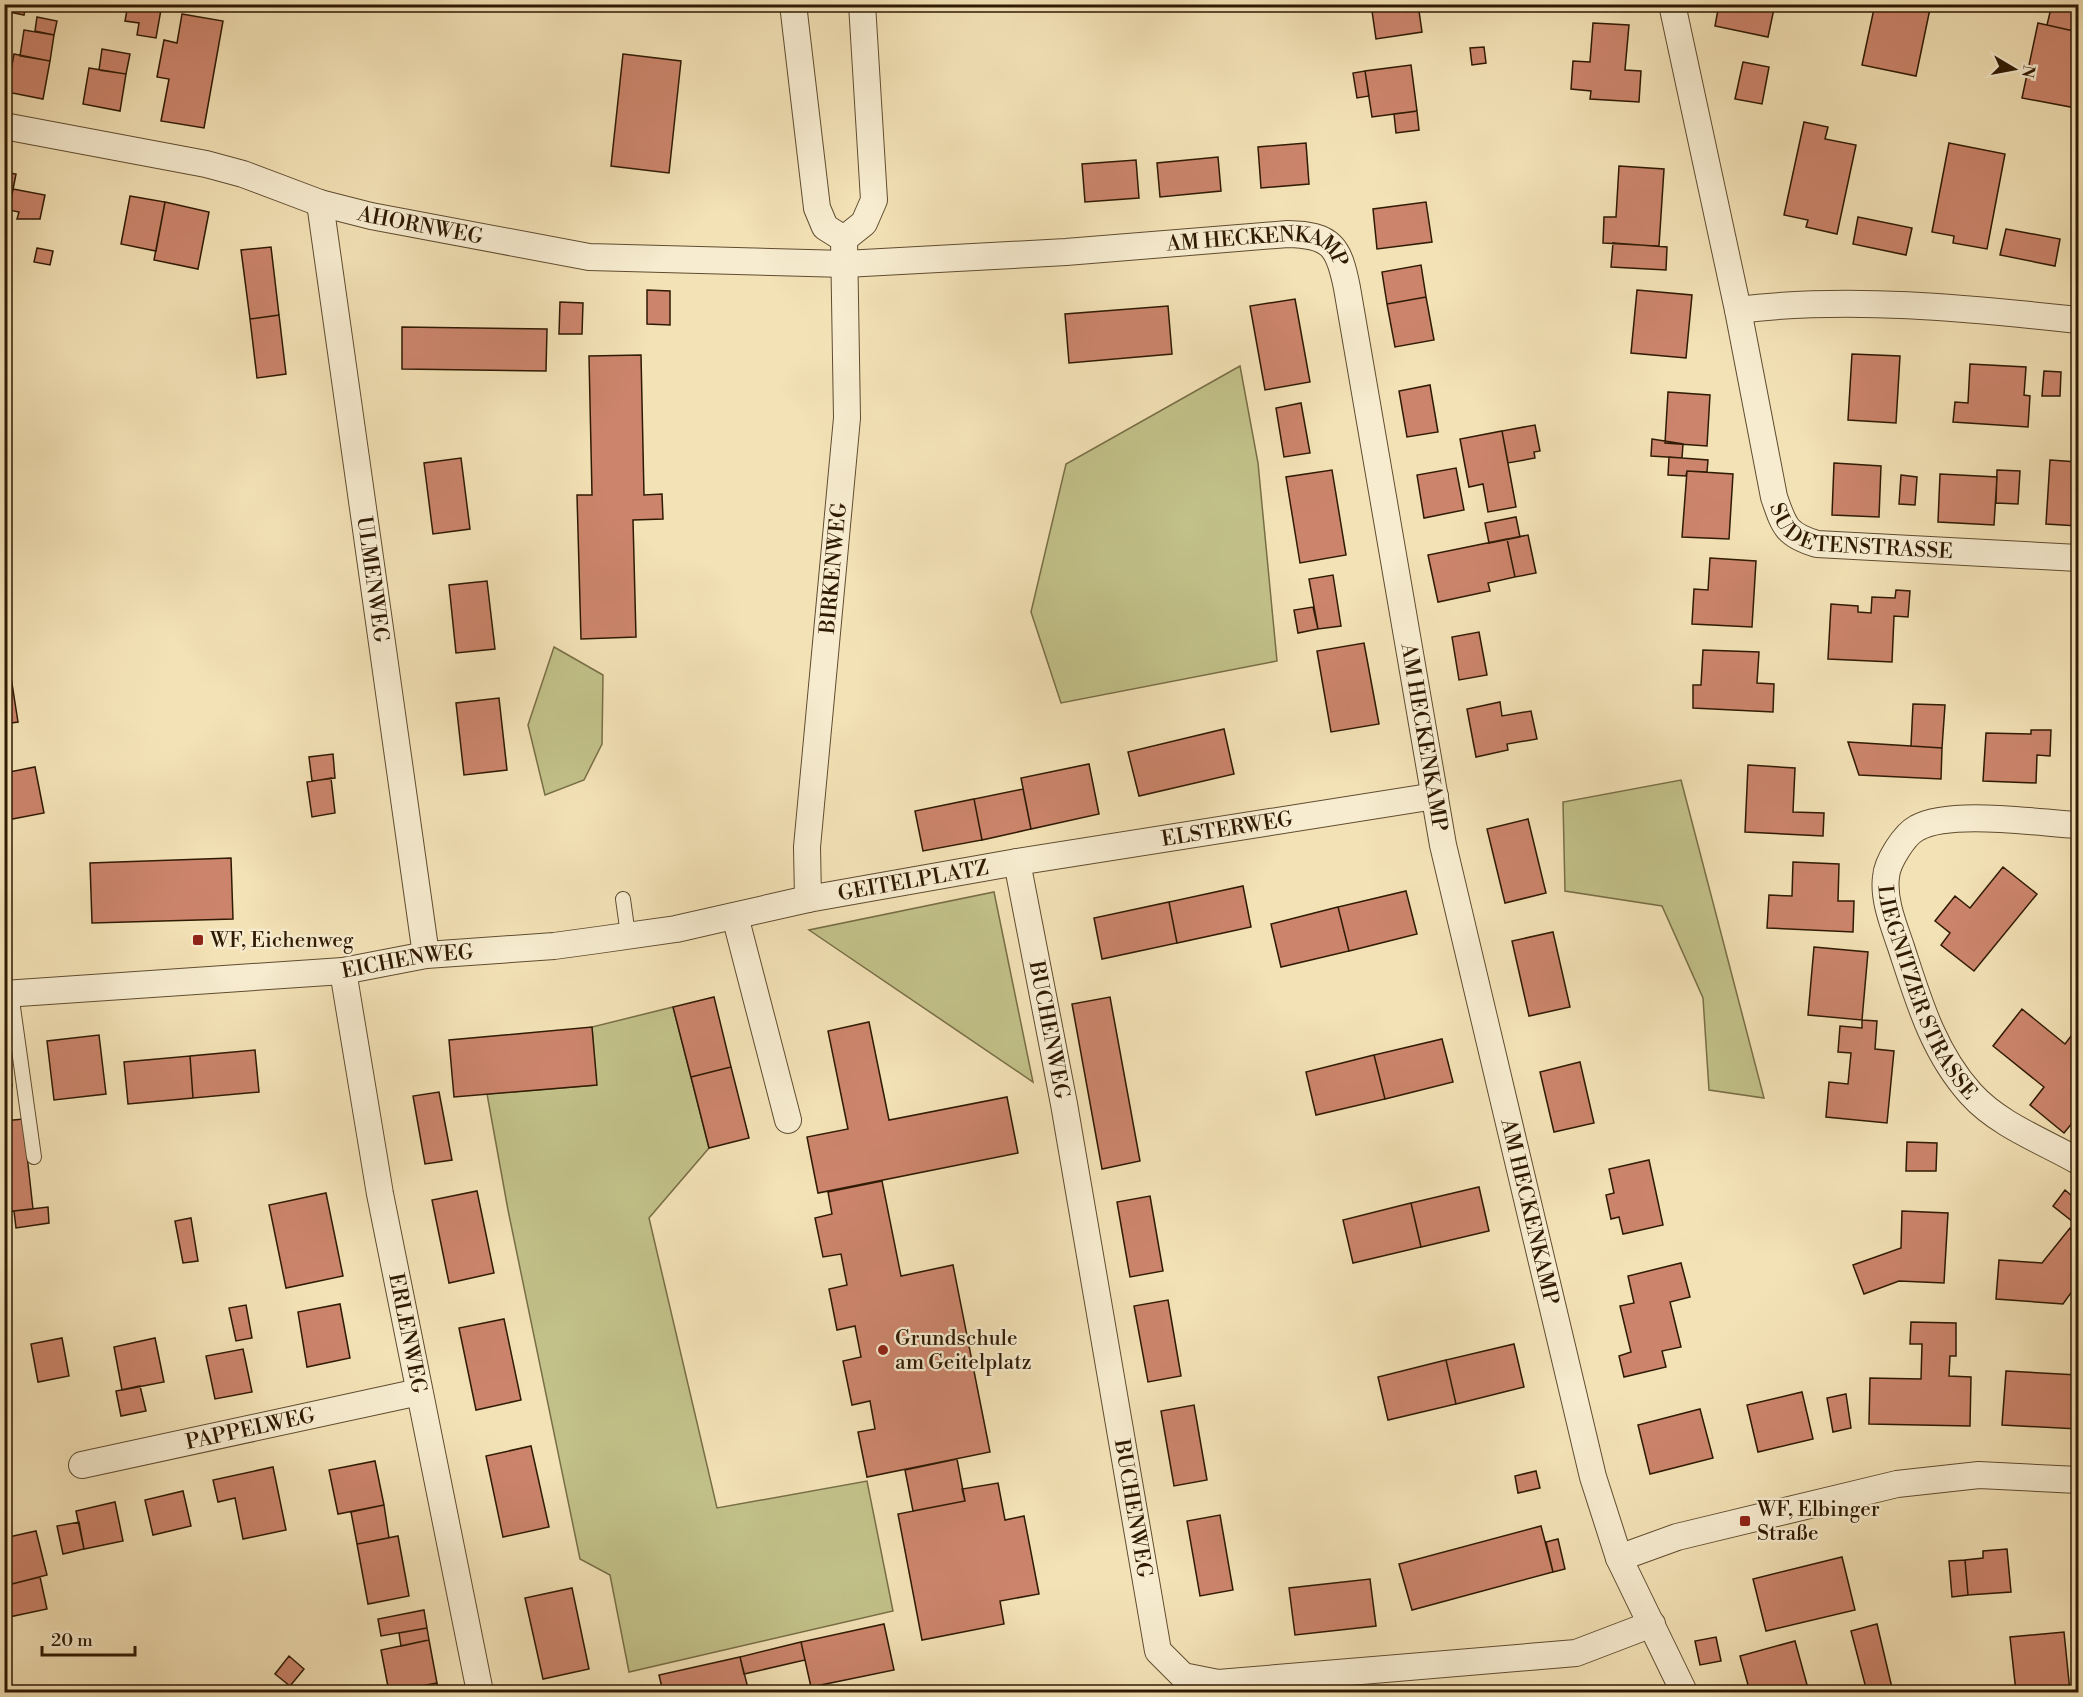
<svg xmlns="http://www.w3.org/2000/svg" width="2083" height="1697" viewBox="0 0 2083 1697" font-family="'Libre Bodoni',serif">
	<rect width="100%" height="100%" fill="#f3e2b6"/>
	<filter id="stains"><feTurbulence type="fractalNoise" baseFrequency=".00333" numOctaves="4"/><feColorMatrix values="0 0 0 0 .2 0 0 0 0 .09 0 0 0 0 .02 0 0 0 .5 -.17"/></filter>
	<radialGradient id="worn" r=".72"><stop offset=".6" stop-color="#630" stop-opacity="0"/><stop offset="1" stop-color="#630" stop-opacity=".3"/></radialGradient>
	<path fill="#c2c189" stroke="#786e46" stroke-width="1.5" d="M1240,366L1258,463L1277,661L1061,703L1031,612L1066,464Z
		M554,647L603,675L602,744L584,780L545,795L528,725Z
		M1681,780L1764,1098L1709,1090L1703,998L1662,906L1565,891L1563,802Z
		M994,892L1033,1082L809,930Z
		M673,1007L709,1148L649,1218L717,1508L867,1481L893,1611L629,1672L610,1575L580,1559L508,1210L487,1094L596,1085L592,1027Z"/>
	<path fill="#cc856c" stroke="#2f1a03" stroke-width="1.5" d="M4,4H26L24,15L4,11Z
		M128,4H162L156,38L137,35L139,23L125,21Z
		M1371,4H1418L1422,32L1376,39Z
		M1719,4H1775L1768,37L1715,26Z
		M1875,4H1931L1916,76L1862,65Z
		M2052,4H2078V32L2047,25Z
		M182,14L223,21L204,128L161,121L169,79L157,77L164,40L177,43Z
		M37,17L57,21L54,35L35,31Z
		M1593,23L1629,25L1625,70L1641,71L1639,102L1590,99L1591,91L1571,89L1573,61L1590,62Z
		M2038,23L2078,32V94L2076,108L2022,98Z
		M24,30L54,35L50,61L20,56Z
		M1484,47L1486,63L1472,65L1470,48Z
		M102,49L130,54L126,74L99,70Z
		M14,54L50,61L43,99L7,92Z
		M623,54L681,61L669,173L611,166Z
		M1743,62L1769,67L1762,104L1735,99Z
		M1411,65L1417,111L1372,117L1365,71Z
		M89,68L126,74L120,111L83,104Z
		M1365,71L1369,96L1357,98L1353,73Z
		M1417,111L1419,130L1396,133L1394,114Z
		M1804,122L1828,127L1825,139L1856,145L1837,234L1806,227L1808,220L1784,215Z
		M1306,143L1309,184L1261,188L1258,147Z
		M1949,143L2005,154L1987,249L1953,243L1954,236L1932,232Z
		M1218,157L1221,191L1160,197L1157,163Z
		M1136,160L1139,198L1085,202L1082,164Z
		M1619,166L1664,169L1659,246L1603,243L1604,217H1616Z
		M4,172L16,174L9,210L4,209Z
		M13,189L45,195L40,219H17L19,212L9,210Z
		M130,196L165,202L156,251L121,244Z
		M165,202L209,212L198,269L154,260Z
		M1426,202L1432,242L1377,249L1373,209Z
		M1858,217L1912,228L1906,255L1853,244Z
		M2006,229L2060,239L2055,266L2000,255Z
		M1613,243L1667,247L1666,270L1611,267Z
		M271,247L279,315L250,319L241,250Z
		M37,248L53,251L50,265L34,262Z
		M1421,265L1426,297L1387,304L1382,272Z
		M647,290L670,291V325L647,324Z
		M1637,290L1692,295L1686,358L1631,353Z
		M1426,297L1434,340L1395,347L1387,304Z
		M1295,299L1310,382L1265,390L1250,306Z
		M560,302L583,303L582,334H559Z
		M1168,306L1172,354L1069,363L1065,314Z
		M279,315L286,374L257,378L250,319Z
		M402,327L547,329L546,371L402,369Z
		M1852,354L1900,356L1896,423L1848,420Z
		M641,355L644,495L662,494L663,519L633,520L636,637L581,639L577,495H592L589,356Z
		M1970,364L2026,367L2024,395L2030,396L2028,427L1953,422L1955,402L1968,403Z
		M2044,371L2061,372L2060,396H2042Z
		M1430,385L1438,432L1407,437L1399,391Z
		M1668,392L1710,395L1707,446L1665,443Z
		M1301,403L1310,453L1284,457L1276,408Z
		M1535,425L1540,451L1534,452L1535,458L1508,463L1502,431Z
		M1502,431L1516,507L1488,512L1483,484L1469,487L1460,439Z
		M1652,439L1683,444L1682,458L1651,456Z
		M1669,457L1708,460L1707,472L1687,471L1686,476L1668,475Z
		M461,458L470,529L433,534L424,463Z
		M2050,460L2078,462V526L2046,524Z
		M1834,463L1881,466L1879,517L1832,515Z
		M1456,468L1464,510L1424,518L1417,475Z
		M1332,470L1346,555L1300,563L1286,477Z
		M1997,470L2020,471L2018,504L1996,503Z
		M1687,471L1733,474L1729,539L1682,537Z
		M1940,474L1997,477L1994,525L1938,522Z
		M1901,475L1917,477L1915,505L1899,504Z
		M1516,517L1520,537L1489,543L1485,523Z
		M1528,535L1536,573L1515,577L1507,539Z
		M1507,539L1515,577L1488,583L1490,591L1438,602L1428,555Z
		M1710,558L1756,561L1752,627L1692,624L1694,589L1708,590Z
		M1333,575L1341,626L1318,629L1309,579Z
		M487,581L495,649L456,653L449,585Z
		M1896,590L1910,591L1908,617L1894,616L1892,662L1828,659L1831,604L1858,606V612L1871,613L1872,597L1895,598Z
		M1313,607L1318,629L1298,633L1294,610Z
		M1479,632L1487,675L1459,680L1452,637Z
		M1364,643L1379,724L1331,732L1317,651Z
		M1703,650L1759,652L1757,683L1774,684L1773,712L1693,708V685H1701Z
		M11,677L18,722L4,724V678Z
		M499,698L507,770L464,775L456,703Z
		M1500,702L1502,716L1531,711L1537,739L1507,744L1508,750L1476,757L1467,709Z
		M1913,704L1945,705L1942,748L1911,746Z
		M1224,729L1234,774L1139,796L1128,752Z
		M2031,730H2051L2050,756L2037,755L2036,783L1983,781L1986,733L2031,734Z
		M1848,742L1942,748L1941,779L1859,775Z
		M333,754L335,778L312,781L309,757Z
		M1089,764L1099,814L1031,829L1021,778Z
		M1748,765L1795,768L1793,812L1824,813L1823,836L1745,832Z
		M35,767L44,813L7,820L4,773Z
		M331,778L335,813L312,817L307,782Z
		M1023,789L1031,829L982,840L974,799Z
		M974,799L982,840L923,851L915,811Z
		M1528,819L1546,893L1505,903L1487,829Z
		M231,858L233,919L92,923L90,863Z
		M1793,862L1839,864L1838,901H1854L1853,932L1767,928L1769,895L1792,896Z
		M2003,867L2037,894L1974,971L1941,945L1950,933L1935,921L1955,896L1970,908Z
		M1243,886L1251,927L1177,943L1169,902Z
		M1406,891L1417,934L1349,951L1338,907Z
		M1169,902L1177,943L1102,959L1094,918Z
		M1338,907L1349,951L1281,967L1271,924Z
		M1553,932L1570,1007L1529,1016L1512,941Z
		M1814,947L1868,952L1862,1020L1808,1015Z
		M714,997L731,1067L691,1077L673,1007Z
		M1110,997L1140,1161L1102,1169L1072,1004Z
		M2022,1009L2065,1044L2078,1027V1116L2064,1133L2030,1105L2044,1087L1993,1046Z
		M1862,1020L1877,1021L1875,1049L1894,1051L1887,1123L1826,1117L1829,1082L1848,1084L1851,1053L1838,1052L1840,1026L1862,1028Z
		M869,1022L889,1120L1007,1097L1018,1153L818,1193L807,1137L848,1129L828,1031Z
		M592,1027L597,1085L454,1097L449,1040Z
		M99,1035L106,1094L54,1100L47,1041Z
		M1442,1039L1453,1082L1385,1099L1374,1055Z
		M4,1040L12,1086L4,1087Z
		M255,1050L259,1092L193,1098L190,1056Z
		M1374,1055L1385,1099L1316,1115L1306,1072Z
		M190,1056L193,1098L128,1104L124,1062Z
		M1580,1062L1594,1123L1554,1132L1540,1072Z
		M731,1067L749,1138L709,1148L691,1077Z
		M439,1092L452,1160L425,1164L413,1096Z
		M23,1119L33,1209L4,1212V1121Z
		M1907,1142L1937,1143L1936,1171H1906Z
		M1649,1160L1663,1225L1623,1234L1619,1217L1611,1219L1606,1195L1614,1193L1609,1169Z
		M882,1181L901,1276L953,1265L990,1452L867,1477L858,1432L875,1429L870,1401L852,1405L843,1361L861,1357L855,1326L837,1330L829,1289L847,1285L841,1254L823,1257L815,1218L832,1214L828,1192Z
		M1479,1187L1489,1231L1421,1247L1411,1203Z
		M2065,1190L2078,1201L2077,1225L2053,1206Z
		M477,1191L494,1273L449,1283L432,1200Z
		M326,1193L343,1276L286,1288L269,1205Z
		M1150,1196L1163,1271L1130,1277L1117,1202Z
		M1411,1203L1421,1247L1353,1263L1343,1220Z
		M48,1207L49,1223L16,1228L14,1211Z
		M1902,1211L1948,1213L1944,1283L1899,1281L1864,1294L1853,1265L1901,1248Z
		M191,1218L198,1261L183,1263L175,1221Z
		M2070,1228L2078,1235V1283L2063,1304L1996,1299L1999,1260L2042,1263Z
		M1681,1263L1690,1297L1670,1302L1681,1347L1662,1351L1666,1367L1624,1377L1619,1356L1631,1352L1620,1306L1634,1303L1628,1276Z
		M1168,1300L1181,1376L1148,1382L1134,1306Z
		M340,1304L350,1358L307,1367L298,1312Z
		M246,1305L252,1338L236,1341L229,1308Z
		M504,1319L521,1400L476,1410L459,1328Z
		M1911,1322L1956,1323V1356H1950L1949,1376L1971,1377L1970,1426L1869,1424L1870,1378L1921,1379L1922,1344H1910Z
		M62,1338L69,1376L38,1382L31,1344Z
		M155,1338L164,1382L122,1390L114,1347Z
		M1514,1344L1524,1387L1456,1404L1446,1360Z
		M243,1349L252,1392L215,1399L206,1356Z
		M1446,1360L1456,1404L1388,1420L1378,1377Z
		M2006,1371L2078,1375V1429L2002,1425Z
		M140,1386L146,1411L121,1416L116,1391Z
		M1802,1392L1813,1439L1758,1452L1747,1405Z
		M1846,1394L1851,1428L1833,1432L1827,1398Z
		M1194,1405L1207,1480L1174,1486L1161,1411Z
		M1700,1409L1713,1458L1650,1474L1638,1425Z
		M531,1446L549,1527L503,1537L486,1456Z
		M957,1459L965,1501L913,1511L905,1470Z
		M375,1461L384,1505L338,1514L329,1470Z
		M273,1467L286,1530L243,1539L235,1498L218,1502L213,1480Z
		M1536,1471L1540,1488L1518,1493L1515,1476Z
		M998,1483L1005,1520L1024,1516L1039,1594L1000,1601L1004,1624L922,1640L898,1514L965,1501L962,1489Z
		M183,1491L191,1526L153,1535L145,1500Z
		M115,1502L123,1541L84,1549L76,1511Z
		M384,1505L389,1538L357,1544L351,1512Z
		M1220,1515L1233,1590L1200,1596L1187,1521Z
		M79,1522L84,1549L63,1554L57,1526Z
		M1541,1526L1553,1572L1412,1610L1399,1564Z
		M36,1531L47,1575L4,1586V1538Z
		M398,1536L409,1596L368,1604L357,1544Z
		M1558,1539L1565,1569L1553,1572L1546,1542Z
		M2007,1549L2011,1592L1968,1595L1965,1560L1983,1558V1551Z
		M1842,1557L1855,1610L1766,1631L1753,1579Z
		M1965,1560L1968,1595L1952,1597L1949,1561Z
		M40,1577L47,1609L9,1617L4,1586Z
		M1370,1579L1376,1626L1295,1635L1289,1588Z
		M572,1588L589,1669L543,1679L525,1598Z
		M424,1610L427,1628L381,1636L378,1619Z
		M884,1624L894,1670L811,1687L801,1642Z
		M1877,1624L1893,1692H1867L1851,1631Z
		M427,1628L429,1640L401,1646L399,1633Z
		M2064,1632L2070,1692H2016L2010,1637Z
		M1716,1637L1721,1661L1700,1665L1695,1641Z
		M429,1640L437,1683L389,1692L381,1650Z
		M1795,1641L1809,1692H1750L1740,1656Z
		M801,1642L805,1660L744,1674L740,1657Z
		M289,1656L304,1669L290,1686L275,1674Z
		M740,1657L749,1692H663L659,1675Z
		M437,1683L439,1692H387H389Z"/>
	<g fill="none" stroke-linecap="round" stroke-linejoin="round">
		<defs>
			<path id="lane" d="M623,899L628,935
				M11,993L34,1157"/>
			<g id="street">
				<path d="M793,4L817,208L825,227L844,239"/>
				<path id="s1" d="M1672,4L1738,310L1774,497C1784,526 1786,535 1817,544L2078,558"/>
				<path id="s2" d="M4,126L206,164L243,174L320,203L371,216L589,257L845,264L1066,252L1288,234C1332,235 1339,247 1347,288L1443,845L1593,1477L1619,1558L1684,1692"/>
				<path id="s3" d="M320,203L426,955"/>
				<path d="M844,239L864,223L874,200L862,4"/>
				<path d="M1738,310C1849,296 1967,308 2078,320"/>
				<path id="s4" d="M2078,825C2038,823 1950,809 1917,828C1904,835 1887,862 1886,877C1883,900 1894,926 1901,947C1918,999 1933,1052 1971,1094C1999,1125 2043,1141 2078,1161"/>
				<path id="s5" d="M1017,862L1064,1104L1158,1651L1183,1676L1218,1683L1576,1653L1652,1624"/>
				<path id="s6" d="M808,899L807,847L847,418L844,239"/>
				<path d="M735,916L788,1120"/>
				<path id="s7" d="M343,971L380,1194L480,1692"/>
				<path id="s8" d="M4,994L343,971L426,955L554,946L598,940L676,929L808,899L1017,862L1435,796"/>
				<path id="s9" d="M82,1465L419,1392"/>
				<path d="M1619,1558L1677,1537L1897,1484L1979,1475L2078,1480"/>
			</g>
		</defs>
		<use href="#lane" stroke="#604c30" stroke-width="16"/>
		<use href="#street" stroke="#604c30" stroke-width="28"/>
		<use href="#lane" stroke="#f7ecd0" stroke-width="14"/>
		<use href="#street" stroke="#f7ecd0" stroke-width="26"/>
	</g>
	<g fill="#8f2418" stroke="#f7ecd0" stroke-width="2">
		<rect x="192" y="934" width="12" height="12" rx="3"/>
		<circle cx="883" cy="1350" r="6"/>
		<rect x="1739" y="1515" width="12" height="12" rx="3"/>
	</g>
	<g text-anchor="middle" stroke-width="4.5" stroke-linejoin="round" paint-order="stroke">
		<g font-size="21" fill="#2f1a03" stroke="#f7ecd0">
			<text dy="7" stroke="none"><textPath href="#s2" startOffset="429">AHORNWEG</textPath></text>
			<text dy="7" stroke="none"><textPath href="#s2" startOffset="1274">AM HECKENKAMP</textPath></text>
			<text dy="7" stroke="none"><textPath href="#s1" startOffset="609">SUDETENSTRASSE</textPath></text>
			<text dy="7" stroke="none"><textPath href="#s6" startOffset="332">BIRKENWEG</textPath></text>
			<text dy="7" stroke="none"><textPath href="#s3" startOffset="380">ULMENWEG</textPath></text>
			<text dy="7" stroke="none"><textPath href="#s2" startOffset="1848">AM HECKENKAMP</textPath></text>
			<text dy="7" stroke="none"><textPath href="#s8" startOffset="1236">ELSTERWEG</textPath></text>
			<text dy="7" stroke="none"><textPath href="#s8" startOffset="918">GEITELPLATZ</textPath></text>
			<text dy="7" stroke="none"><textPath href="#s8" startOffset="405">EICHENWEG</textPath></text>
			<text dy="7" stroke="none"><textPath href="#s4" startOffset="346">LIEGNITZER STRASSE</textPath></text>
			<text dy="7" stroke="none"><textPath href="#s5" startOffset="171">BUCHENWEG</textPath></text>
			<text dy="7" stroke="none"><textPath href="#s2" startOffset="2334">AM HECKENKAMP</textPath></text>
			<text dy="7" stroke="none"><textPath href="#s7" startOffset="368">ERLENWEG</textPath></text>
			<text dy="7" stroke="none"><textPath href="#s9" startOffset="172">PAPPELWEG</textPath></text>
			<text dy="7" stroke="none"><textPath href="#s5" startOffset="657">BUCHENWEG</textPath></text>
		</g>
		<g font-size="21" fill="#2f1a03" stroke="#f7ecd0" text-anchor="start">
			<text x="210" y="947">WF, Eichenweg</text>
			<text x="895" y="1345">Grundschule<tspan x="895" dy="24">am Geitelplatz</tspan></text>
			<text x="1757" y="1516">WF, Elbinger<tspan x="1757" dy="24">Straße</tspan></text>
		</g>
	</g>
	<rect width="2083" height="1697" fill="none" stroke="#f3e2b6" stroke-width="24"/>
	<rect x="6" y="6" width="2071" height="1685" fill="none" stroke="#2f1a03" stroke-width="3"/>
	<rect x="12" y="12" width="2059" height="1673" fill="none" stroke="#2f1a03" stroke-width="1.5"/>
	<g transform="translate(2014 69) rotate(100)" stroke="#f7ecd0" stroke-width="4.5" paint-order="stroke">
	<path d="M0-4.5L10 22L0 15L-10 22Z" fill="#2f1a03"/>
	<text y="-9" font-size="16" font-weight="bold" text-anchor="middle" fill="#2f1a03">N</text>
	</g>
	<path d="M42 1646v9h93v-9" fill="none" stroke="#2f1a03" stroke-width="3"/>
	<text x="51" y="1646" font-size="18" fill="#2f1a03" stroke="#f7ecd0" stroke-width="4.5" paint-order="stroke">20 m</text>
	<rect width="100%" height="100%" filter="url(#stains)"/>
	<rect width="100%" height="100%" fill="url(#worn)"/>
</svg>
